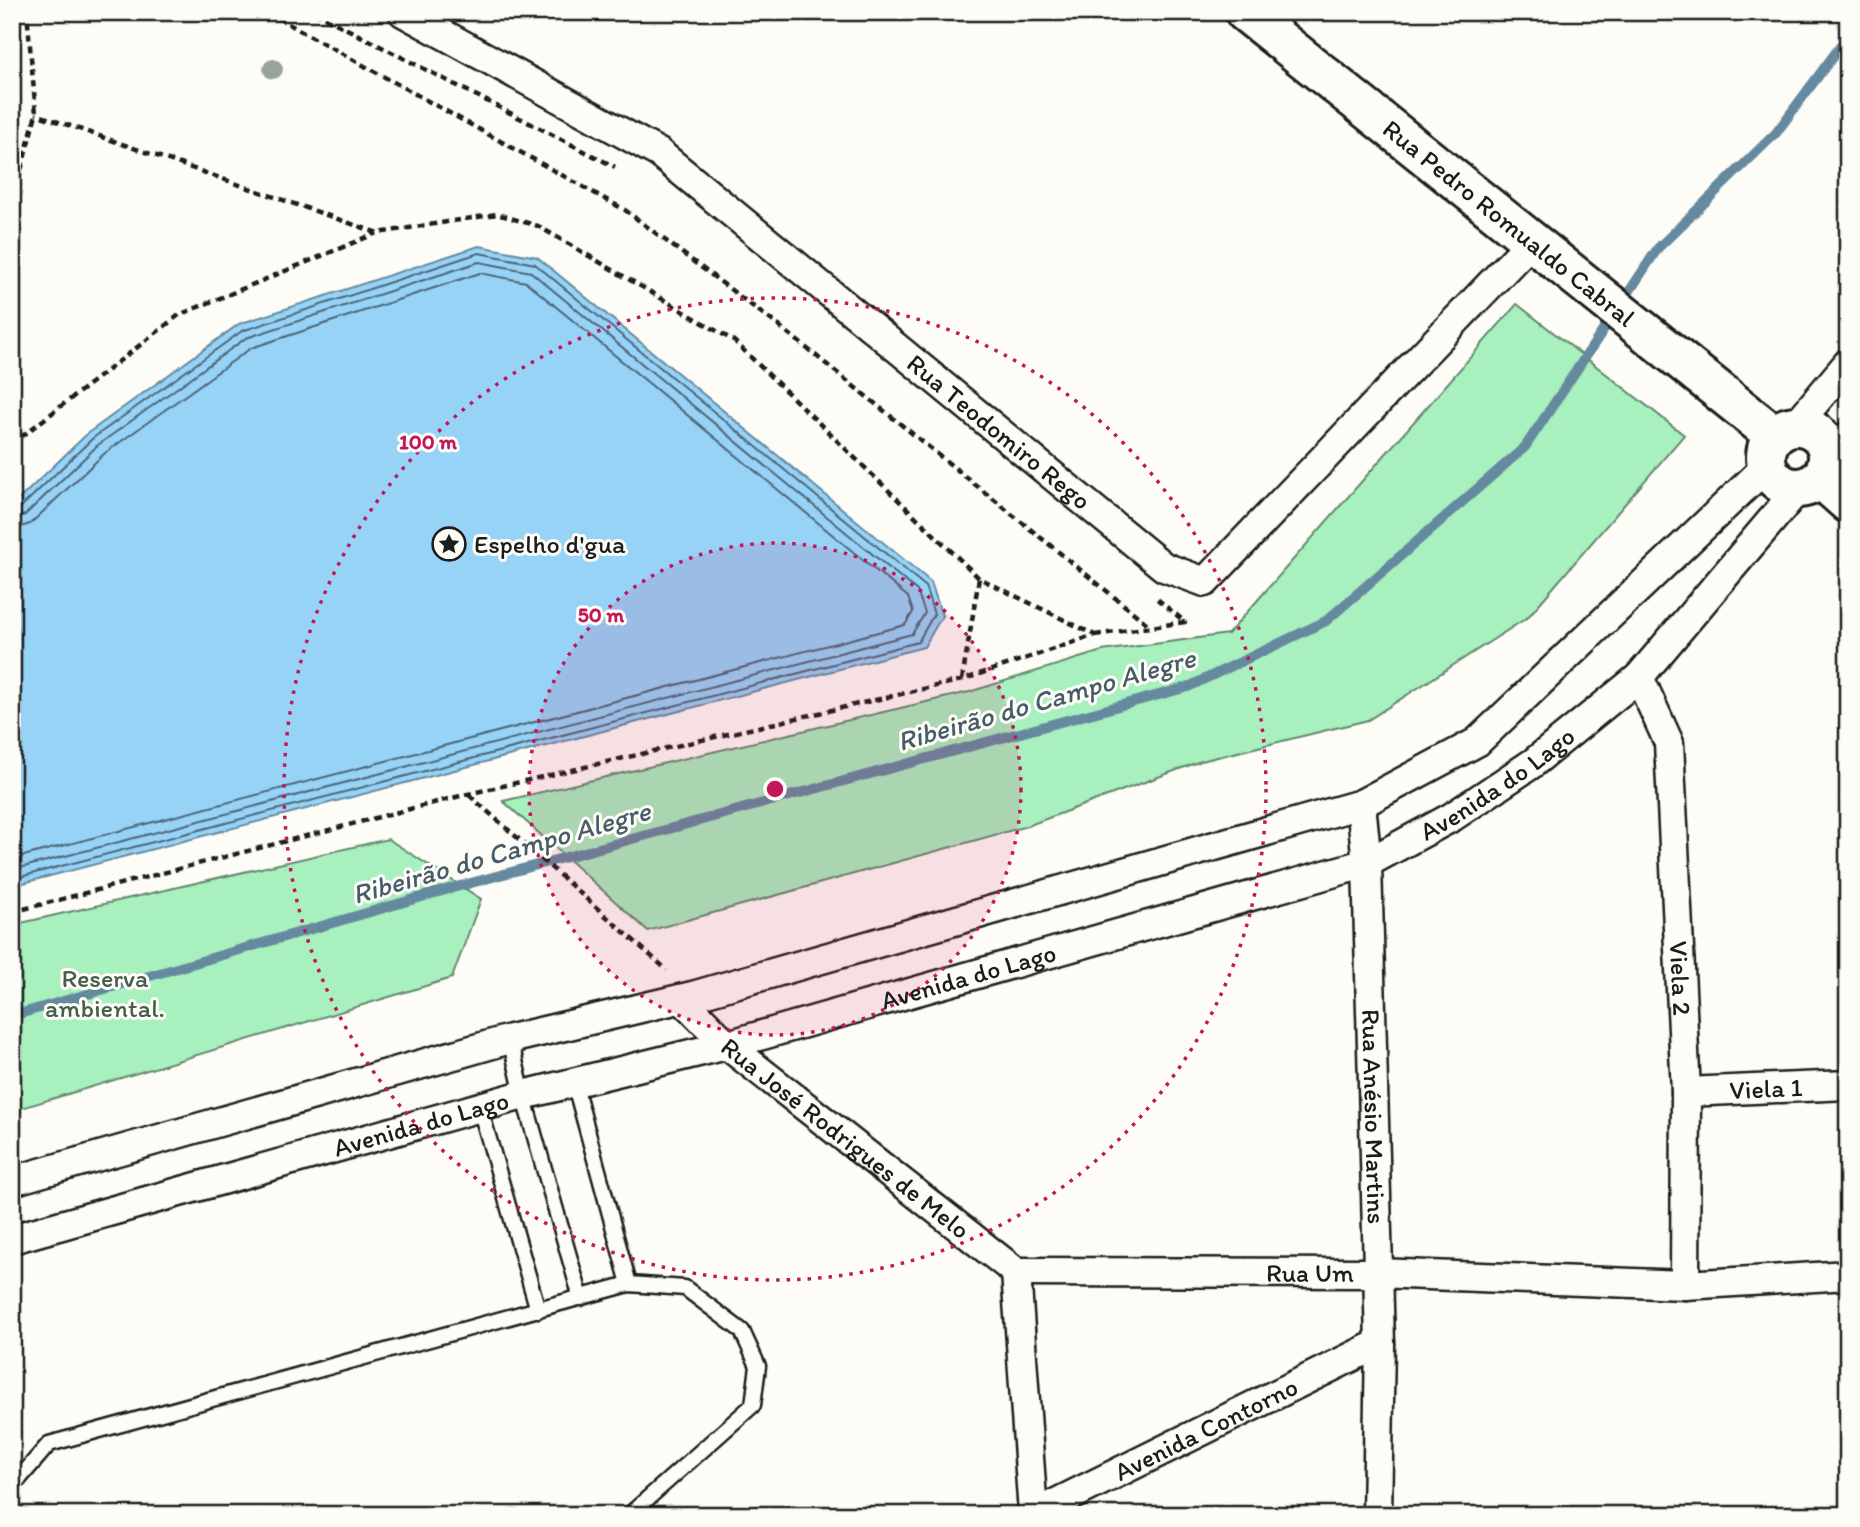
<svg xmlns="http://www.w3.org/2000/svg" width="1860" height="1527" viewBox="0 0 1860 1527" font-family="Itim,sans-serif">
	<rect width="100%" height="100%" fill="#fdfcf7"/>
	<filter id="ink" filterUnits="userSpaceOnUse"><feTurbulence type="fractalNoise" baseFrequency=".0143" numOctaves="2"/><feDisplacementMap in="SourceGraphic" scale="14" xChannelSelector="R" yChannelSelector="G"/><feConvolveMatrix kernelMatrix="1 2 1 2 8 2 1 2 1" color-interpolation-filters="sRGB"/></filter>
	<g filter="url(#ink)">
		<path fill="#a8f0be" stroke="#62866d" stroke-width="2" d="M1517,304L1684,435L1528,617L1368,720L1201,761L1027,826L648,931L503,801L969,692L1102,651L1228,634Z
			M388,839L481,899L452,978L12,1111V925Z"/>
		<path fill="#96d3f7" stroke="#658a9f" stroke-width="2" d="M479,246L537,257L931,582L942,616L924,647L12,886V506L88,433L239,324Z"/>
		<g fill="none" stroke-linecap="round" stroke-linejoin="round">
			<path stroke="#4d6574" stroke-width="2" d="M12,510L20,508L93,438L242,331L479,253L535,264L925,586L934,614L918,642L12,879
				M12,519L25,515L98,445L246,338L479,262L531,272L917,591L925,613L912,634L12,870
				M12,530L30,524L105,453L251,348L480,273L526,282L908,597L913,612L905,625L12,859"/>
			<path stroke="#658a9f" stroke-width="10" d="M1621,304L1658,248L1776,133L1848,36
				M12,1016L449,889L1188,687L1326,621L1525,447L1612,317"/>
			<defs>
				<path id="lane" d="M510,1039L523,1095L581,1298
					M574,1082L629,1284
					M480,1108L538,1310
					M12,1487L49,1444L629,1284L685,1288L742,1331L758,1366L753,1405L629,1515"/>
				<g id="street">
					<path id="s1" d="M403,12L659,153L1164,567L1205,582L1532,241"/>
					<path d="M1796,425L1848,363"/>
					<path d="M1829,455L1848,436"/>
					<path id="s2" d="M1639,677L1669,743L1686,1092L1685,1285"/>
					<path id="s3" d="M1361,804L1367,863L1380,1343L1377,1515"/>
					<path id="s4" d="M682,999L727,1045L1016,1272"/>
					<path id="s5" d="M1686,1092L1848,1085"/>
					<path d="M12,1181L510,1039L696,995L1361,804L1477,742L1767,466"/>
					<path id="s6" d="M12,1239L523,1095L727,1045L1367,863L1452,817L1533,763L1639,677L1798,489"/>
					<path id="s7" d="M1016,1272L1377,1273L1685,1285L1848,1275"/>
					<path d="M1016,1272L1033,1514"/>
					<path id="s8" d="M1032,1515L1380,1343"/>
				</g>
				<g id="secondary">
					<path id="s9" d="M1245,12L1774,435"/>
					<circle cx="1797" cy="457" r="31"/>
					<path d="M1821,479L1848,503"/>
				</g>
			</defs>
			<use href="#lane" stroke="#1c1c1c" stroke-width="19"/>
			<use href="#street" stroke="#1c1c1c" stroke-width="33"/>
			<use href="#secondary" stroke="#1c1c1c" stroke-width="44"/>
			<path stroke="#1c1c1c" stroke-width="4.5" stroke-dasharray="7 5" stroke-linecap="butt" d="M267,12L625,210L783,329L1150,626
				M314,12L615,167
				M12,204L36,114L27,12
				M12,444L179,315L377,233
				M1095,635L1185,622L1156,598
				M962,680L979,578
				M469,795L667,970
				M12,912L468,794L962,680L1095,635L979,578L734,341L538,226L497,214L378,233L36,114"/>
			<use href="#lane" stroke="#fdfcf7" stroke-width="14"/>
			<use href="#street" stroke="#fdfcf7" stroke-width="28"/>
			<use href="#secondary" stroke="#fdfcf7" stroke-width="38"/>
		</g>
		<circle fill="#98a49a" cx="273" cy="69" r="10"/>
	</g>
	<circle cx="775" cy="789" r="246" fill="#c2185b" fill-opacity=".12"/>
	<g fill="none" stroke="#c2185b" stroke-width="3.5" stroke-dasharray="3.5 7">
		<circle cx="775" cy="789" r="246"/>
		<circle cx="775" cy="789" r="491"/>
	</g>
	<defs>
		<symbol id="sight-ring" viewBox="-11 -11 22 22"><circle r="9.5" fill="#fdfcf7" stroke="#1c1c1c" stroke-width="1.5"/><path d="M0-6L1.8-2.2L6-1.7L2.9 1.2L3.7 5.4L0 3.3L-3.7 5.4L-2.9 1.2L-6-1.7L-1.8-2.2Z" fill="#1c1c1c"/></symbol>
	</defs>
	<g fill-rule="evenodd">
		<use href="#sight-ring" x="430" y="525" width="38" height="38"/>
	</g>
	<g text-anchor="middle" stroke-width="6" stroke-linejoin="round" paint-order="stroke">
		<g font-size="26" fill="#1c1c1c" stroke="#fdfcf7">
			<text dy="9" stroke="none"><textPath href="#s9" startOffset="338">Rua Pedro Romualdo Cabral</textPath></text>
			<text dy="9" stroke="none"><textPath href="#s1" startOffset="732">Rua Teodomiro Rego</textPath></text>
			<text dy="9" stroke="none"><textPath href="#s6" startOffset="1559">Avenida do Lago</textPath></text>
			<text dy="9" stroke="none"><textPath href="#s6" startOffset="992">Avenida do Lago</textPath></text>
			<text dy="9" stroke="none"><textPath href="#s2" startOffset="308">Viela 2</textPath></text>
			<text dy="9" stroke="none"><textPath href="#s5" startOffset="80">Viela 1</textPath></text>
			<text dy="9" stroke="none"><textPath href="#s3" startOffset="313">Rua Anésio Martins</textPath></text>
			<text dy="9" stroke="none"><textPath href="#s6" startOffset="425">Avenida do Lago</textPath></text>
			<text dy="9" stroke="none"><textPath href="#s4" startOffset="215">Rua José Rodrigues de Melo</textPath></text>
			<text dy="9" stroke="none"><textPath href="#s7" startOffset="294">Rua Um</textPath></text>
			<text dy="9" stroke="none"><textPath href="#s8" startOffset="194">Avenida Contorno</textPath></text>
		</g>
		<g font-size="26" fill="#1c1c1c" stroke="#fdfcf7" text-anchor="start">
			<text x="474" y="553">Espelho d'gua</text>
		</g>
		<g font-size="26" fill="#465c4d" stroke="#fdfcf7">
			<text x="105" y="987">Reserva<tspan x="105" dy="30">ambiental.</tspan></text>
		</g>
		<g font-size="28" font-style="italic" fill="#475c69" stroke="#fdfcf7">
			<text transform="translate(1046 699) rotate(-16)" y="10">Ribeirão do Campo Alegre</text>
			<text transform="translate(501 852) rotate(-16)" y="10">Ribeirão do Campo Alegre</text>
		</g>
	</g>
	<circle cx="775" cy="789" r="10" fill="#c2185b" stroke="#fdfcf7" stroke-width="3.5"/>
	<g font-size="21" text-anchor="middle" font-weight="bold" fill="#c2185b" stroke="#fdfcf7" stroke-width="6" stroke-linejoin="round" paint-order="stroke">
		<text x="428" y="449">100 m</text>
		<text x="601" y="622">50 m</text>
	</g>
	<rect width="1860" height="1527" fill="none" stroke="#fdfcf7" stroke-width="42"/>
	<rect x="21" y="21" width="1818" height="1485" fill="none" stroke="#1c1c1c" stroke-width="2.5" filter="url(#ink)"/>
</svg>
